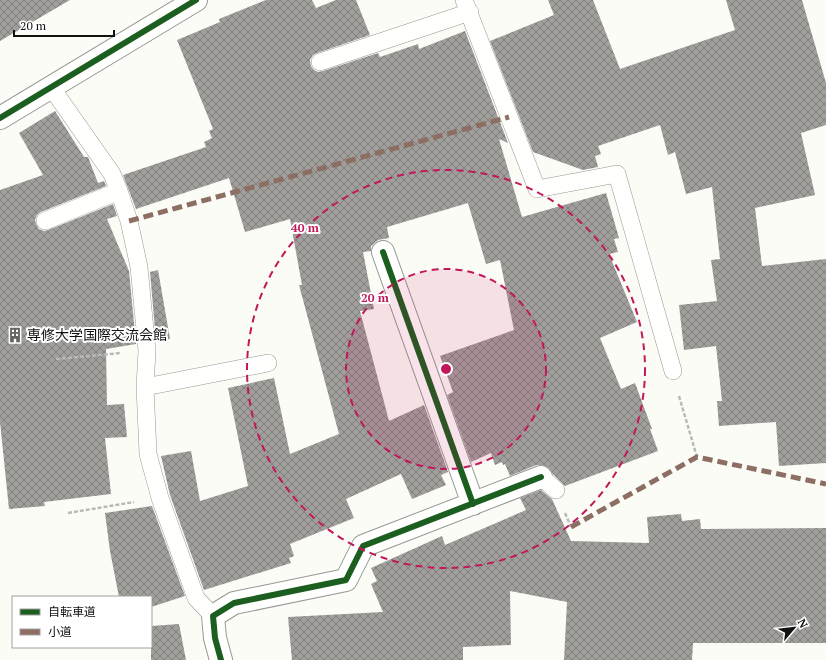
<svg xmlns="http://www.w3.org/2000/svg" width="826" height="660" viewBox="0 0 826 660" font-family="'PT Serif','Noto Sans JP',serif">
	<defs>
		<pattern id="building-cross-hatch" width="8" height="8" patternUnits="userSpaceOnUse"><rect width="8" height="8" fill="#a19f9c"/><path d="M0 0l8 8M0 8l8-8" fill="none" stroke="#82807e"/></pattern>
	</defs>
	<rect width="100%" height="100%" fill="#fcfcf7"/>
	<path fill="url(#building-cross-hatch)" d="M0,0H70L0,41Z
		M266,0H312L316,8L336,0H356L370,35L317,53L313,55L310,60L311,66L314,70L318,72L323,71L378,53L380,57L418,44L419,49L465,31L508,143L499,139L522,217L606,193L619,238L614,239L618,252L609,254L637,322L600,338L621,389L635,383L652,429H650L658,451L565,486L553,474L549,468L543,465H536L510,476L505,464L503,465L502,462L495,465L491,453L471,462L447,395L453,392L440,356L514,330L500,260L486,264L468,203L387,227L389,238L378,240L371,246V251L363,252L374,309L360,311L389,421L424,405L448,472L441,475L446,485L412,499L401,474L346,499L354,518L290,544L294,556L289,558L291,563L204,590L170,495L161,456L191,451L200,501L248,486L228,388L274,378L290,454L339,434L299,285H302L290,219L245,232L229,178L136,209L123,175L206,147L204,142L212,138L209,131L213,129L177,40L220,22L219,19Z
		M548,0H593L620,69L735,30L726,0H802L826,83V125L801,133L815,195L755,208L762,266L826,259V463L779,466L776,422L719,426L717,401H722L716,346L684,350L679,305L717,301L711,260L720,259L712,187L686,194L675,152L668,155L660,125L598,146L601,154L595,156L598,167L583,170L533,152L490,41L554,15Z
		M55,111L84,157H88L98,183L104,181L106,186L41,212L37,215L35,220L36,224L39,229L44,231L48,230L113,204L117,216L107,219L129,271L136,344L106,349L107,405L124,404L127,437L105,438L111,494L44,502L45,506L9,509L0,422V190L43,175L19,133Z
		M158,270L170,339L156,341L150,272Z
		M541,490L552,499L571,541L649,543L647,517L681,514L682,521L700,519L701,529L826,528V643H693L692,660H564L567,602L510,591L511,645L463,647V660H292L288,617L383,612L371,584L377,581L371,568L442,536L445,545L526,510L520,498Z
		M152,506L185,596L151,607V597H119L110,551L105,513Z
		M179,624L186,660H151V626Z"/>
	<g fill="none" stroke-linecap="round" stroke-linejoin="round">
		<defs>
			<path id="lane" d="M464,0L537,189L617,174L673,371
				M320,62L470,12
				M51,87L112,174L119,191L129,221L139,267L147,351L145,387L148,454L160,498L196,598L213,616
				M45,221L119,191
				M145,387L268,363
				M541,477L556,490"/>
			<path id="street" d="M0,118L196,0
				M383,252L473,504
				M221,660L215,638L213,616L234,603L346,580L363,546L541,477"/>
		</defs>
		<use href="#lane" stroke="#979795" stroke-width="18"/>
		<use href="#street" stroke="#979795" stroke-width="24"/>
		<path stroke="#b9b9b8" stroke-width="2.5" stroke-dasharray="4 2" stroke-linecap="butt" d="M56,359L121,353
			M679,396L697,457
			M68,513L134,502
			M565,513L571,527"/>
		<use href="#lane" stroke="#fffffe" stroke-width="17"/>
		<use href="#street" stroke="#fffffe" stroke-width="22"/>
		<path stroke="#8d6e63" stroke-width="5" stroke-dasharray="10 5" stroke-linecap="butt" d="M129,221L509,117
			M571,527L697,457L826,484"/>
		<defs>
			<path id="cycleway" d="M0,118L196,0
				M383,252L473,504
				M221,660L215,638L213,616L234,603L346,580L363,546L541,477"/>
		</defs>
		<use href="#cycleway" stroke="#fff" stroke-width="8"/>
		<use href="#cycleway" stroke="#1b5e20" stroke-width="6"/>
	</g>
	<circle cx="446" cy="369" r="100" fill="#c2185b" fill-opacity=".12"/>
	<g fill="none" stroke="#c2185b" stroke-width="2" stroke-dasharray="7 5">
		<circle cx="446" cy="369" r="100"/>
		<circle cx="446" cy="369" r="199"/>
	</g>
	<defs>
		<symbol id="building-bare" viewBox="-9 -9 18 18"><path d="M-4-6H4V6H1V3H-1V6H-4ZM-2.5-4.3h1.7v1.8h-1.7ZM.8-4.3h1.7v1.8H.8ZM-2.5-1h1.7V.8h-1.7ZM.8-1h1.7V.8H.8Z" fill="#636362" stroke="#fff" stroke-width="2.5" paint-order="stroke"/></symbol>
	</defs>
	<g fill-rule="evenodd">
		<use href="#building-bare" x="4" y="324" width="22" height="22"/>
	</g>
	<g text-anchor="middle" stroke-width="4" stroke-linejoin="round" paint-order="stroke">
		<g font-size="14" fill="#111" stroke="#fff" text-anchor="start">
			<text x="27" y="340">専修大学国際交流会館</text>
		</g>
	</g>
	<circle cx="446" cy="369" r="6" fill="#c2185b" stroke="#fff" stroke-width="2"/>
	<g font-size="12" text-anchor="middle" font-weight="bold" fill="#c2185b" stroke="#fff" stroke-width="4" stroke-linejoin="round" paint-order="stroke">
		<text x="305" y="232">40 m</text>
		<text x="375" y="302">20 m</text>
	</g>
	<rect x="12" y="596" width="140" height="52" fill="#ffffff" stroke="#a0a0a0"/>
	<rect x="20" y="609" width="20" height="6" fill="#1b5e20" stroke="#a0a0a0"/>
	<text x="48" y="616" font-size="12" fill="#111111">自転車道</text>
	<rect x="20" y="629" width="20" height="6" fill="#8d6e63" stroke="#a0a0a0"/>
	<text x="48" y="636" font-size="12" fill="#111111">小道</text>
	<g transform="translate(794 628) rotate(62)" stroke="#ffffff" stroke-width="3" paint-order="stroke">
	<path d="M0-3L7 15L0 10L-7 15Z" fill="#111111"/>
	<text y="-6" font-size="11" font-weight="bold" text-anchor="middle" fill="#111111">N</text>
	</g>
	<path d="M14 30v6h100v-6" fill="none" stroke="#111111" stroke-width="2"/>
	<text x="20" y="30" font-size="12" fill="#111111" stroke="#ffffff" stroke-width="3" paint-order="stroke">20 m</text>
</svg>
